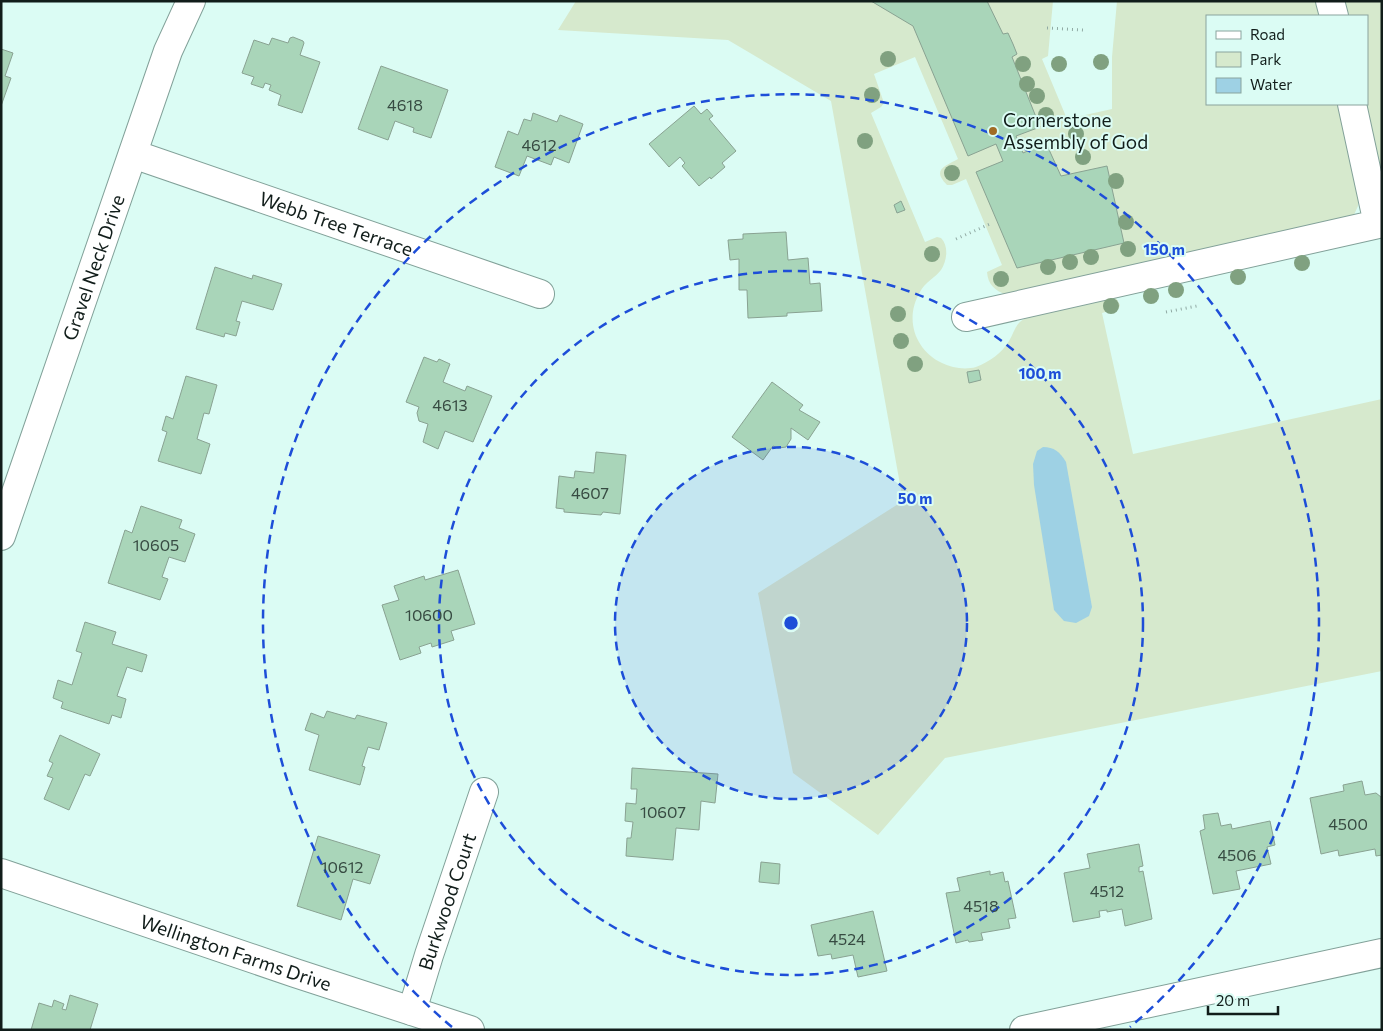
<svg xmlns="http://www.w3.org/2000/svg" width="1383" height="1031" viewBox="0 0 1383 1031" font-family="Commissioner,sans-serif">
	<rect width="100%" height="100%" fill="#dbfcf4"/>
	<path fill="#d6e9cd" d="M576,1H1053L1048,56L1042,59L1067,119L1112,109V57L1117,1H1316L1319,16H1207V104H1339L1359,195L1358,206L1353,217L1006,295C995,290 988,285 987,272L1002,265L966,179L952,185H947C931,169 946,166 958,159L915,57L874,74L884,103L881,107L871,113L925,242L937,237L941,238C949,246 947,261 941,270C935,278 925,282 920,292C904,319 915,350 942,363C952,368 965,370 976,367C989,362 1002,353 1009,341C1015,331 1015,323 1026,318L1116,298L1120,305L1119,308L1102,313L1133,454L1382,399V671L945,758L878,835L793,773L758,593L903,501L831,101L728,40L558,30Z
		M1342,1H1382V187L1364,104H1367V16H1345Z"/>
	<path fill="#9ed1e4" d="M1043,447C1054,447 1060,452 1066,462L1092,607L1089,616L1076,623L1064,621L1054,610L1034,485L1033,464L1037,451Z"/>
	<path fill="#a9d5b9" stroke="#89a292" d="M871,1H987L1003,34L1008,33L1013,44L1017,54L1012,57L1040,127L1016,136L1023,153L1046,143L1061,176L1107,166L1124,243L1017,268L976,172L1003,161L996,144L968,156L913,26Z
		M293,37L303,41L304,43L300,55L320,62L302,113L278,105L281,95L269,90L271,85L265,83L263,88L251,84L254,77L242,73L254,40L269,45L272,38L288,43L290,38Z
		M1,49L13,53L5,76L11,78L1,106Z
		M381,66L448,90L431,138L413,132L414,128L395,121L388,140L358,129Z
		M694,106L701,114L707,109L713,116L709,119L736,151L722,163L725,167L711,179L710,177L699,186L682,166L685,163L680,157L669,167L649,144Z
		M533,113L557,122L560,115L583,124L569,163L554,157L551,165L527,156L519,176L495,167L508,131L518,135L524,119L531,121Z
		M901,201L905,210L897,213L894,205Z
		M786,232L788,260L808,258L810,284L820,283L822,311L787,313V316L748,318L747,290H739V259L730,260L728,240L743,239V234Z
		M215,267L252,279L253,275L282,284L273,310L242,301L236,321L240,322L236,336L225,333L224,337L196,329Z
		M424,357L437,362L439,359L450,364L443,382L465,391L467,386L492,396L473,442L445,431L438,449L423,442L428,424L419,421L417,413L419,407L406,402Z
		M979,370L981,380L969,383L967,372Z
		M186,376L217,385L209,414L204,413L197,439L210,444L201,474L158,461L167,432L162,430L166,416L173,419Z
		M772,382L803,405L799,410L820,422L808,440L791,428V439L786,447L778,448L773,446L763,460L732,437Z
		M596,452L626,455L620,514L603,512L601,515L564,512V509L556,508L559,476L574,478L575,471L594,473Z
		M141,506L182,520L179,528L195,534L185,562L169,557L162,577L168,579L160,600L108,583L125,530L132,533Z
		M458,570L475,624L451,631L454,640L432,647L431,643L419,647L421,653L400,660L382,605L399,600L394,586L424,576L425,580Z
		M85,622L116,632L112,644L147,655L142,672L127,667L117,696L126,699L121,718L112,715L109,724L61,708L63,702L53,698L58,680L72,685L82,653L76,651Z
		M327,711L355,719L357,715L387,723L379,750L368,747L362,766L365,767L360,785L309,770L319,735L305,730L311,713L324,718Z
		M60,735L100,754L90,776L85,774L69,810L44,799L53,778L47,776L53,763L49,761Z
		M632,768L718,774L715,803L701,801L699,830L676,828L673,860L626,856L627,838H631L633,822L625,821L626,803L636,804L637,789H631Z
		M1362,781L1365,795L1376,793L1381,797L1382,855L1376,856L1375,849L1339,856L1338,850L1321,854L1310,798L1344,791L1343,785Z
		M1218,813L1221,826L1231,824L1232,829L1270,821L1275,845L1267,847L1271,864L1236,871L1240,889L1213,894L1200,831L1205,829L1203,815Z
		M318,836L380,855L370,884L353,879L341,920L297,906Z
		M1139,844L1143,866L1139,867V872L1143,871L1152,919L1125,926L1122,909L1107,912V910L1099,911L1100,917L1073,922L1064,873L1090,868L1087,854Z
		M761,862L780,864L779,884L759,882Z
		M990,871V875L1003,872L1005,882L1008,881L1016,918L1008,919L1010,928L981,933L983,940L969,942L968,940L956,943L946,893L960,891L957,878Z
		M873,911L887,971L858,977L853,955L832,959L831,954L818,956L811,925Z
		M70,995L98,1004L90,1030H31L39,1003L52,1007L54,1000L64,1004L62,1009L66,1010Z"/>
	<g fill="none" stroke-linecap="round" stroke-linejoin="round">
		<defs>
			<g id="minor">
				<path d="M1330,1L1334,16"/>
				<path id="s1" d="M133,154L540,294"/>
				<path d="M966,317L1378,224L1352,104"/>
				<path id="s2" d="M1,536L168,51L191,1"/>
				<path id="s3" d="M1,873L295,973L470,1030"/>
				<path id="s4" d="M412,1011L429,955L484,792"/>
				<path d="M1024,1030L1382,953"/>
			</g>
		</defs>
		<use href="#minor" stroke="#82a199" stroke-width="30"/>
		<path stroke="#90a9a3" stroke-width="3" stroke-dasharray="1 4" stroke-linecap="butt" d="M1047,28L1083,30
			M956,239L990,224
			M1166,312L1197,306"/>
		<use href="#minor" stroke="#fff" stroke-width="28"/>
	</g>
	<g fill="#80a180">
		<circle cx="888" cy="59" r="8"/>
		<circle cx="1101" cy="62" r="8"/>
		<circle cx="1023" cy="64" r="8"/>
		<circle cx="1059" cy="64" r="8"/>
		<circle cx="1027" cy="84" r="8"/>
		<circle cx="872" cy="95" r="8"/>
		<circle cx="1037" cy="96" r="8"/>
		<circle cx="1046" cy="115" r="8"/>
		<circle cx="1076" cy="134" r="8"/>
		<circle cx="865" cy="141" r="8"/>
		<circle cx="1083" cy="157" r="8"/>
		<circle cx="952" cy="173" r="8"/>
		<circle cx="1116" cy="181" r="8"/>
		<circle cx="1126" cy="222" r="8"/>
		<circle cx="1128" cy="249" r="8"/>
		<circle cx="932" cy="254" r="8"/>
		<circle cx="1091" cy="257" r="8"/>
		<circle cx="1070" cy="262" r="8"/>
		<circle cx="1302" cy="263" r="8"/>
		<circle cx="1048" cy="267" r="8"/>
		<circle cx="1238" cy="277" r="8"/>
		<circle cx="1001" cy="279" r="8"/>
		<circle cx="1176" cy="290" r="8"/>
		<circle cx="1151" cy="296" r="8"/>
		<circle cx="1111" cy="306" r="8"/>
		<circle cx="898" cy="314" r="8"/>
		<circle cx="901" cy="341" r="8"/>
		<circle cx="915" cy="364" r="8"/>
	</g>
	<circle cx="791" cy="623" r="176" fill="#1d4ed8" fill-opacity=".12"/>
	<g fill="none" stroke="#1d4ed8" stroke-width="2.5" stroke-dasharray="9 6">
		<circle cx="791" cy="623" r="176"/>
		<circle cx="791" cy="623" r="352"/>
		<path d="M452 1027A528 528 0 1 1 1130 1027"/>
	</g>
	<circle fill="#a16c25" stroke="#dbfcf4" stroke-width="2" cx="993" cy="131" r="5"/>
	<g text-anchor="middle" stroke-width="4" stroke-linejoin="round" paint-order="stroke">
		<g font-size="16" fill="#374b42">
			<text x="405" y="111">4618</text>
			<text x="539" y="151">4612</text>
			<text x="450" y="411">4613</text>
			<text x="590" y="499">4607</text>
			<text x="156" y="551">10605</text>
			<text x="429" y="621">10600</text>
			<text x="663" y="818">10607</text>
			<text x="1348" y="830">4500</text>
			<text x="1237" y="861">4506</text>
			<text x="342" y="873">10612</text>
			<text x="1107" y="897">4512</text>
			<text x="981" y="912">4518</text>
			<text x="847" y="945">4524</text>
		</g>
		<g font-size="19" fill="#111d1a" stroke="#dbfcf4" text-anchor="start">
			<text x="1003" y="127">Cornerstone<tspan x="1003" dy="22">Assembly of God</tspan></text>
		</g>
		<g font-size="19" fill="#111d1a" stroke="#dbfcf4">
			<text dy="7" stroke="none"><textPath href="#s1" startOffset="215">Webb Tree Terrace</textPath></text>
			<text dy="7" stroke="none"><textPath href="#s2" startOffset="284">Gravel Neck Drive</textPath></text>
			<text dy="7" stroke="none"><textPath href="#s4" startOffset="115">Burkwood Court</textPath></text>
			<text dy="7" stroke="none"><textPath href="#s3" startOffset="248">Wellington Farms Drive</textPath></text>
		</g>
	</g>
	<circle cx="791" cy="623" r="8" fill="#1d4ed8" stroke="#dbfcf4" stroke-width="2.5"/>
	<g font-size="15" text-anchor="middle" font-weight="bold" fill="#1d4ed8" stroke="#dbfcf4" stroke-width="4" stroke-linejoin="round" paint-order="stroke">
		<text x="1164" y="255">150 m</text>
		<text x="1040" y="379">100 m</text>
		<text x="915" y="504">50 m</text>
	</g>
	<rect width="1383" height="1031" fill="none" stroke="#111d1a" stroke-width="5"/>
	<rect x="1206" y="15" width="162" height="90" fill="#dbfcf4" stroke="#8aa39d"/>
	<rect x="1216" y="31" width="25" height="8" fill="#ffffff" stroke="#8aa39d"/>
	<text x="1250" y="40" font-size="15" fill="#111d1a">Road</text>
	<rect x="1216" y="52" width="25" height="15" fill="#d6e9cd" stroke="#8aa39d"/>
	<text x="1250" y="65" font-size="15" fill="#111d1a">Park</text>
	<rect x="1216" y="78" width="25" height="15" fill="#9ed1e4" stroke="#8aa39d"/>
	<text x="1250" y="90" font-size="15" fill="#111d1a">Water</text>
	<path d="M1208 1006v8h70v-8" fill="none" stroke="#111d1a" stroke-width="2.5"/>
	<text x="1216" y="1006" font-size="15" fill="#111d1a" stroke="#dbfcf4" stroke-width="4" paint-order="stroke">20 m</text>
</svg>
